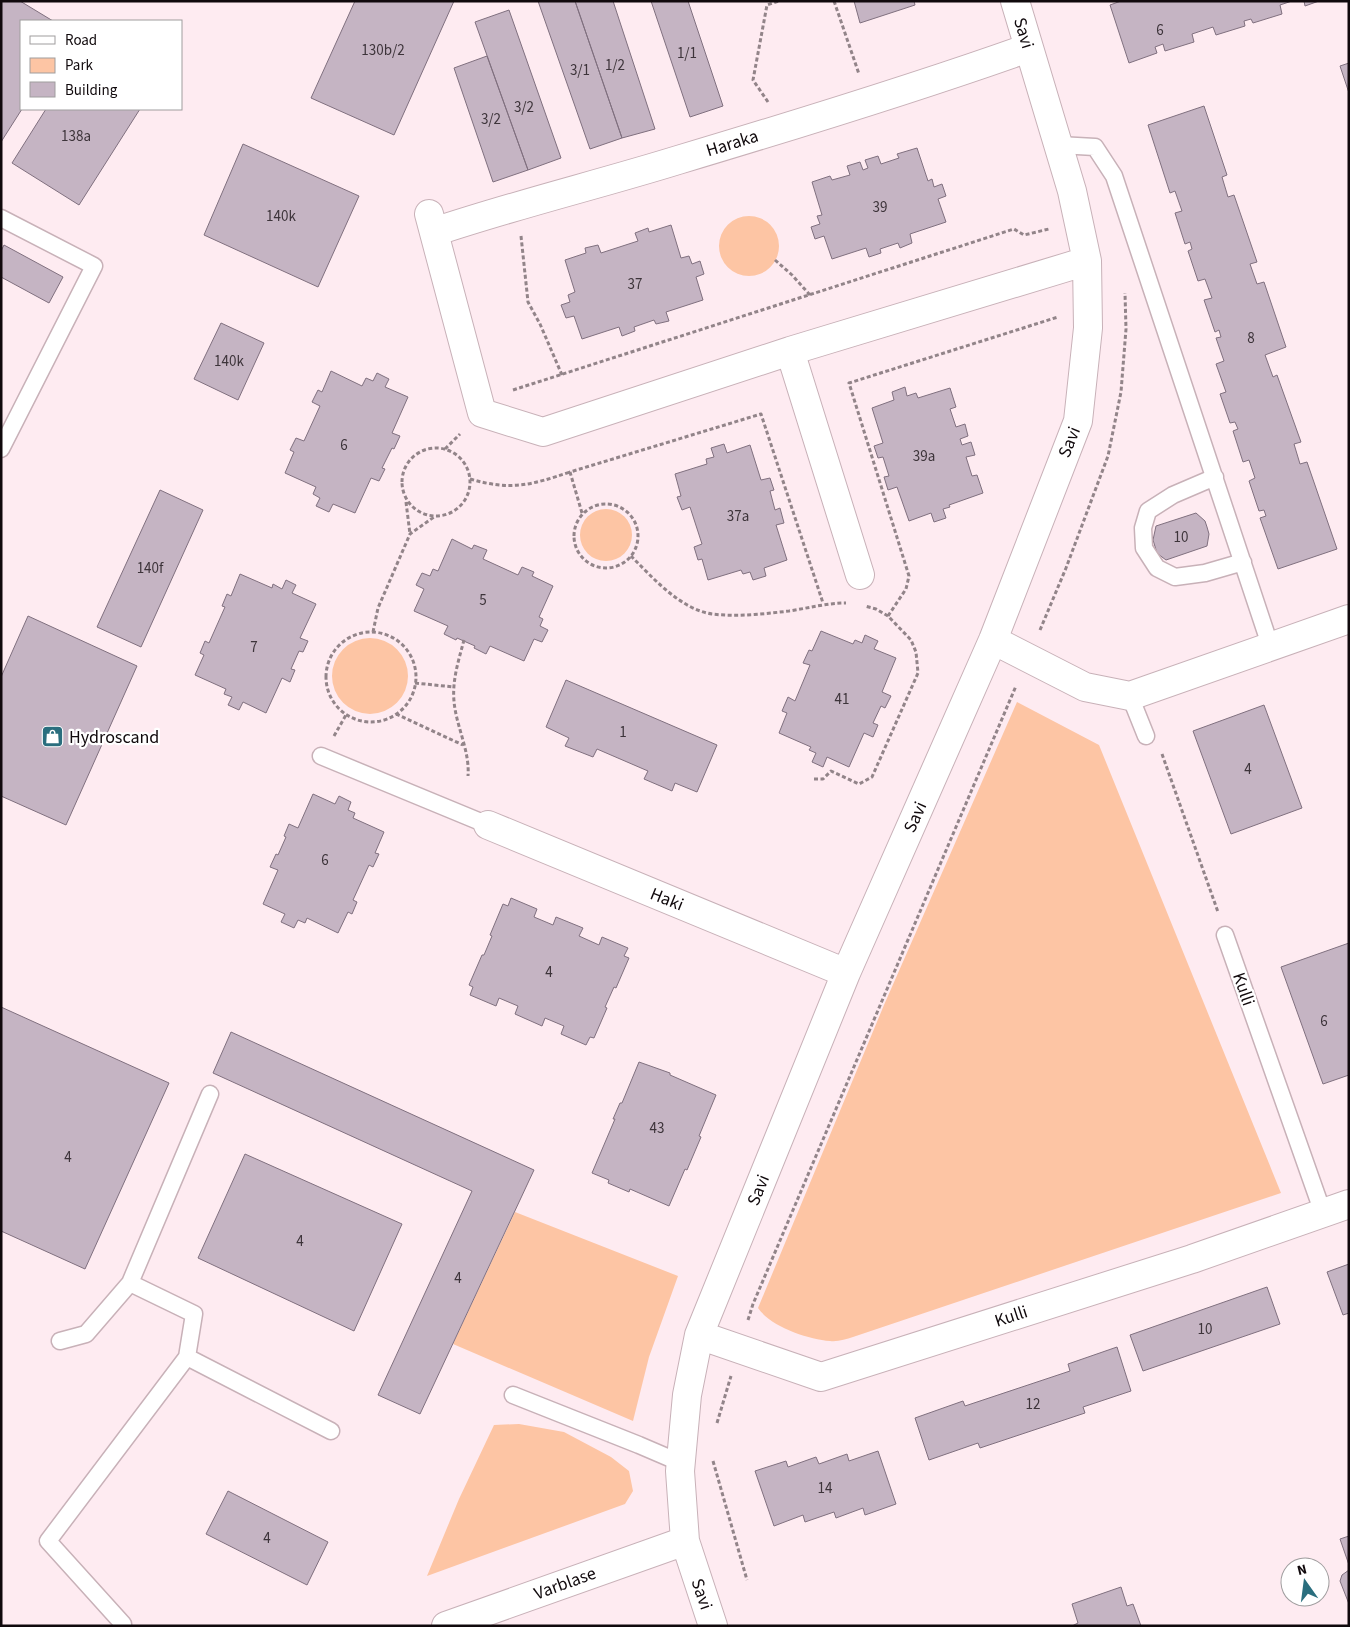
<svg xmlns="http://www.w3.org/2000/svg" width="1350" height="1627" viewBox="0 0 1350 1627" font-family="'Source Sans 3',sans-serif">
	<rect width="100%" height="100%" fill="#feebf1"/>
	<path fill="#fdc5a4" d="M719 246a30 30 0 1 1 60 0a30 30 0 1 1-60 0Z
		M580 535a26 26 0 1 1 52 0a26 26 0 1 1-52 0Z
		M332 676a38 38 0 1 1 76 0a38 38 0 1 1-76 0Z
		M1017,702L1099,745L1281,1193L853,1337C846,1339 838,1342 830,1341C808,1339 771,1327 758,1308L884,1005Z
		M515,1212L678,1276L649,1357L633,1421L453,1344Z
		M519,1424L564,1432L611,1457L629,1471L633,1491L625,1504L427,1576L459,1499L494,1425Z"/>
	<path fill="#c5b4c3" stroke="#80707f" d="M1,1H20L53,21H21L22,109L1,142Z
		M355,1H454L394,135L311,98Z
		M538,1H575L622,138L590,149Z
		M575,1H613L655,129L622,138Z
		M651,1H688L723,106L690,117Z
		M854,1H914L915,5L860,23Z
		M1121,1H1292L1280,5L1282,14L1253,23L1251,19L1244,21L1245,26L1216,35L1213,27L1192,34L1194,42L1165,51L1163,44L1155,47L1157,53L1129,63L1110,5Z
		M1304,1H1319L1305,6Z
		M509,10L561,158L528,170L475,22Z
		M487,56L528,170L493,182L454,68Z
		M1349,63V93L1340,66Z
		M1204,106L1227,175L1222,177L1228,197L1234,195L1257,262L1250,264L1257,284L1264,282L1286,347L1265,355L1273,377L1277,375L1301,442L1294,444L1300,464L1307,462L1337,549L1278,569L1260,518L1266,516L1264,510L1259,511L1249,481L1255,478L1249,460L1243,462L1233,431L1238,429L1235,422L1230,423L1220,394L1226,392L1216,364L1224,361L1216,338L1221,337L1219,330L1215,332L1204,300L1212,298L1205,279L1198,281L1188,251L1192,249L1190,242L1185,244L1175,213L1182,211L1175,191L1170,193L1148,125Z
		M46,109H140L79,205L12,163Z
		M243,144L359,196L318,287L204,235Z
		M917,148L928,181L932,179L934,187L942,184L946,196L938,199L946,222L910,234L912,243L900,248L898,243L880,249L881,253L869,257L866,248L832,259L824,236L815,239L811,227L820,224L817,216L822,215L812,182L830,176L832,180L850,175L847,166L860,162L863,170L868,168L865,160L878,156L881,164L899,158L897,154Z
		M671,225L681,258L689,256L692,264L700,261L704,274L696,277L703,300L666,312L669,321L656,324L654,320L634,327L635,331L622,336L619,327L582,339L574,316L566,318L561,305L570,302L568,295L575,292L565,260L586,253L585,248L598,245L601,253L638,241L635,233L648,228L649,232Z
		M4,245L63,277L49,303L1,277V251Z
		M221,323L264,343L238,400L194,379Z
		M331,371L362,386L366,378L373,381L377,373L389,379L385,387L408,397L392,433L400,436L394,449L392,448L382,468L385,469L379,481L371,478L355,513L333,504L329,512L316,506L320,498L313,494L316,487L285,473L294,452L290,450L296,438L304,441L320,406L312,402L318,390L322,392Z
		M905,387L907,396L916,393L918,398L950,388L956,407L950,409L956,427L965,424L968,436L960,439L962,445L971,442L975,455L966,457L972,476L977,475L983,493L949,505L950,507L943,509L946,518L934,522L931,513L909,521L897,487L888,490L884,477L889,476L883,457L878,458L874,446L883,443L872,408L894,400L892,392Z
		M724,444L727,453L750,445L761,480L770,478L774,490L770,491L775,510L780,508L784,523L776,525L787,560L764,568L766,576L753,580L750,572L743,574L741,570L708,580L702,559L698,560L694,547L702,544L690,507L682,510L677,497L681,496L675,474L707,464L706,459L714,457L711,448Z
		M160,490L203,510L141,647L97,627Z
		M1196,513L1205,521L1207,527L1209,534L1207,546L1166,560L1162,557L1157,553L1153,540L1156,526Z
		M452,539L472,549L474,545L487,550L483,559L518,575L522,567L534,572L532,576L553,586L539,617L543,619L540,626L548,630L542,642L534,639L524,661L490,646L486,654L474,648L475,646L457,638L456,640L444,634L448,626L414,611L424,589L416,585L422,573L430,576L433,569L438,571Z
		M240,574L272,588L273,584L282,589L286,580L296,585L292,593L316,604L300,638L308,641L303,652L299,651L291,669L295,670L290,682L282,678L266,713L243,702L239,710L228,705L232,697L224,694L226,689L195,675L204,655L200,653L205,641L209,643L225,607L222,606L227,594L231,596Z
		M28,616L137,666L66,825L1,796V677Z
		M821,631L853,644L855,640L862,643L865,635L878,641L874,649L896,658L882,692L891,696L885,708L881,706L873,723L878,725L873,737L864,733L849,767L827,757L823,767L812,762L816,753L809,750L811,747L779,733L787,713L782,711L788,697L795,701L810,665L803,663L809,650L812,651Z
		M566,680L717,745L697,792L675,783L672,791L644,779L648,771L597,749L593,757L565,746L569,738L546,727Z
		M1264,705L1302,808L1231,834L1193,731Z
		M313,794L335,804L339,796L351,802L348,810L355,813L353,818L384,832L375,853L379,854L373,867L369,865L353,900L357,902L352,914L348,912L338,933L307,918L305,923L298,920L294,928L281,922L285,914L263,904L278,870L270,867L276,854L278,855L286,837L284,836L289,824L298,828Z
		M511,898L537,909L534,917L553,925L556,917L583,928L579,936L599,945L602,937L628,948L624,956L629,958L616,988L614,987L605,1007L607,1008L594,1038L590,1037L586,1045L561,1034L564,1026L545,1018L542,1026L515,1014L518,1006L499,998L496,1006L470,995L473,987L469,985L482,955H484L492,936L490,935L503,904L508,906Z
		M1349,943V1075L1323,1084L1281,967Z
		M1,1007L169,1083L85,1269L1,1231Z
		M231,1032L534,1170L420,1414L378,1395L472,1191L213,1073Z
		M639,1062L670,1073V1075L716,1095L699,1136L701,1137L687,1170L685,1169L669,1206L630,1189L629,1192L608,1183L609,1180L592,1173L615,1119H613L620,1103H622Z
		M245,1154L402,1224L354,1331L198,1258Z
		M1349,1264V1313L1343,1315L1327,1272Z
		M1267,1287L1280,1324L1143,1371L1130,1335Z
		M1117,1347L1131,1391L1083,1407L1085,1413L980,1448L978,1443L929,1460L915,1418L963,1401L965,1406L1070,1371L1068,1364Z
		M878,1451L896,1504L865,1515L863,1508L836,1518L834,1512L805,1522L803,1515L774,1526L755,1471L786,1461L788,1467L816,1457L819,1464L847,1454L849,1461Z
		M228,1491L328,1542L307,1585L206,1534Z
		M1349,1536V1565L1340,1539Z
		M1349,1570V1604L1340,1581L1342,1575Z
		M1121,1587L1127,1606L1133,1604L1141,1626H1072L1078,1623L1072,1604Z"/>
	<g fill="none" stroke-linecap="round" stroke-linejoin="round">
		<defs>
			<path id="lane" d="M1059,145L1095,147L1114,176L1270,645
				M1,218L94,266L1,449
				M1215,477L1173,495L1148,511L1143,528L1144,548L1157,568L1175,577L1205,573L1243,562
				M1130,696L1146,736
				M321,756L488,825
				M1225,935L1323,1213
				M130,1283L194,1314L187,1357L331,1431
				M60,1341L86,1334L130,1283L210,1094
				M513,1395L639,1445L681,1463
				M123,1624L48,1541L187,1357"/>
			<path id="street" d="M429,214L482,413L543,432L790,351L1087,261
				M434,232C514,205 597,185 678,160C795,125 913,89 1028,48
				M790,351L860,575
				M993,640L1085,687L1130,696L1349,619
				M488,825L846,973
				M699,1335L821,1377L1192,1259L1349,1204
				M446,1626L685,1541
				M713,1626L685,1541L680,1471L687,1395L699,1335L846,973L993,640L1078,421L1088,328L1087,261L1072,191L1015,1"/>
		</defs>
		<use href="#lane" stroke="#c8b1b8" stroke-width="19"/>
		<use href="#street" stroke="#c8b1b8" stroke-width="30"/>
		<path stroke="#928489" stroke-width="3" stroke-dasharray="4 2.5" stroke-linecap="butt" d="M834,1L859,74
			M768,102L753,80L767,5L779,1
			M521,236L528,302L540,324L562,375
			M775,260L792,275L810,295
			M513,390L1014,229L1024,235L1049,229
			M402 482a34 34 0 1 1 68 0a34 34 0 1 1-68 0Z
			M445,449L460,434
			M470,479C511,491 531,485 570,472
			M406,502L410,534
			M574 536a32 32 0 1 1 64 0a32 32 0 1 1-64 0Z
			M582,513L570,472L761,414L823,603
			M631,556C653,578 680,609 712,614C737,617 764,614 789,611C809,608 827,603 846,603
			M888,616L906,589L909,576L849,383L1058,317
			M1040,630L1066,568L1108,456L1121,392L1126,329L1125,293
			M373,632L378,608L410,534L434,517
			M326 677a45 45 0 1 1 90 0a45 45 0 1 1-90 0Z
			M464,640C459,659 452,680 454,701C456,726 470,751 468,776
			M415,683L454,687
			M396,714L463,745
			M334,736L346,715
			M1162,754L1218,912
			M814,779H823L831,771L859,784L872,777L918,673L916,652L911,640L888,616L876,609L865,606
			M748,1320L753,1304L1016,686
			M717,1423L731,1376
			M713,1461L747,1580"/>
		<use href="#lane" stroke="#fff" stroke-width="16"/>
		<use href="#street" stroke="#fff" stroke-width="28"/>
	</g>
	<defs>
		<symbol id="shop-square" viewBox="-11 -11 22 22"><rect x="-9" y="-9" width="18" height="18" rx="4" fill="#2a6e7e" stroke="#fff"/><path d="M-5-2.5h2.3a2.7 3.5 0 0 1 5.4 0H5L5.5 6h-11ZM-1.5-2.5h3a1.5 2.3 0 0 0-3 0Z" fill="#fff"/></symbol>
	</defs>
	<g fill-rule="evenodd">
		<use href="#shop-square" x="40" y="724" width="25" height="25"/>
	</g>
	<g text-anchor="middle" stroke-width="4.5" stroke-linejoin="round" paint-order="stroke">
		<g font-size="15" fill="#3d343a">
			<text x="1160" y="35">6</text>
			<text x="383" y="55">130b/2</text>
			<text x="687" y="58">1/1</text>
			<text x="615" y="70">1/2</text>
			<text x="580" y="75">3/1</text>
			<text x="524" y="112">3/2</text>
			<text x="491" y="124">3/2</text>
			<text x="76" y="141">138a</text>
			<text x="880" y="212">39</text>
			<text x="281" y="221">140k</text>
			<text x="635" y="289">37</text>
			<text x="1251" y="343">8</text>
			<text x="229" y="366">140k</text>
			<text x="344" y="450">6</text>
			<text x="924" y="461">39a</text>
			<text x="738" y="521">37a</text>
			<text x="1181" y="542">10</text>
			<text x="150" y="573">140f</text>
			<text x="483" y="605">5</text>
			<text x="254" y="652">7</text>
			<text x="842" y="704">41</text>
			<text x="623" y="737">1</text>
			<text x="1248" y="774">4</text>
			<text x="325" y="865">6</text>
			<text x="549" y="977">4</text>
			<text x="1324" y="1026">6</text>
			<text x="657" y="1133">43</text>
			<text x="68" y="1162">4</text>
			<text x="300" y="1246">4</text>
			<text x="458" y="1283">4</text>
			<text x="1205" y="1334">10</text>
			<text x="1033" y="1409">12</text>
			<text x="825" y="1493">14</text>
			<text x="267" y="1543">4</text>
		</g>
		<g font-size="18" fill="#10090c" stroke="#fff">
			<text transform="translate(1024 33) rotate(73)" y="6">Savi</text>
			<text transform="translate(732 143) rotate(-17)" y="6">Haraka</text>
			<text transform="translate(1069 442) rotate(-68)" y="6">Savi</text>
			<text transform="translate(915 817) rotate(-66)" y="6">Savi</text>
			<text transform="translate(667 899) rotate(22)" y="6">Haki</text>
			<text transform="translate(1244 989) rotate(71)" y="6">Kulli</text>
			<text transform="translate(758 1190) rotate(-68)" y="6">Savi</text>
			<text transform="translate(1011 1316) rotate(-18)" y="6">Kulli</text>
			<text transform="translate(565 1583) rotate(-20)" y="6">Varblase</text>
			<text transform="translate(702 1594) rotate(71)" y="6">Savi</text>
		</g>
		<g font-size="18" fill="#10090c" stroke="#fff" text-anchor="start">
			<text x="69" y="743">Hydroscand</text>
		</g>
	</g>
	<rect width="1350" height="1627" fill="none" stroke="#10090c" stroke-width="5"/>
	<rect x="20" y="20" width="162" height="90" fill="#ffffff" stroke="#9f9d9e"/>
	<rect x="30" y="36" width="25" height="8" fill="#ffffff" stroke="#9f9d9e"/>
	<text x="65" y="45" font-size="15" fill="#10090c">Road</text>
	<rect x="30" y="58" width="25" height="15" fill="#fdc5a4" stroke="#9f9d9e"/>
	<text x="65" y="70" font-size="15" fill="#10090c">Park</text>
	<rect x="30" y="82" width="25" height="15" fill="#c5b4c3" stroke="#9f9d9e"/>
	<text x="65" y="95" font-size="15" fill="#10090c">Building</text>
	<g transform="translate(1305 1582) rotate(346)"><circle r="24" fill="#ffffff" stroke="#9f9d9e"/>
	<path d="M0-4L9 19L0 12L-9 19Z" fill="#2a6e7e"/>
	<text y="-8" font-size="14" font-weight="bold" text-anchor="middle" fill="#10090c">N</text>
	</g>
</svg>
